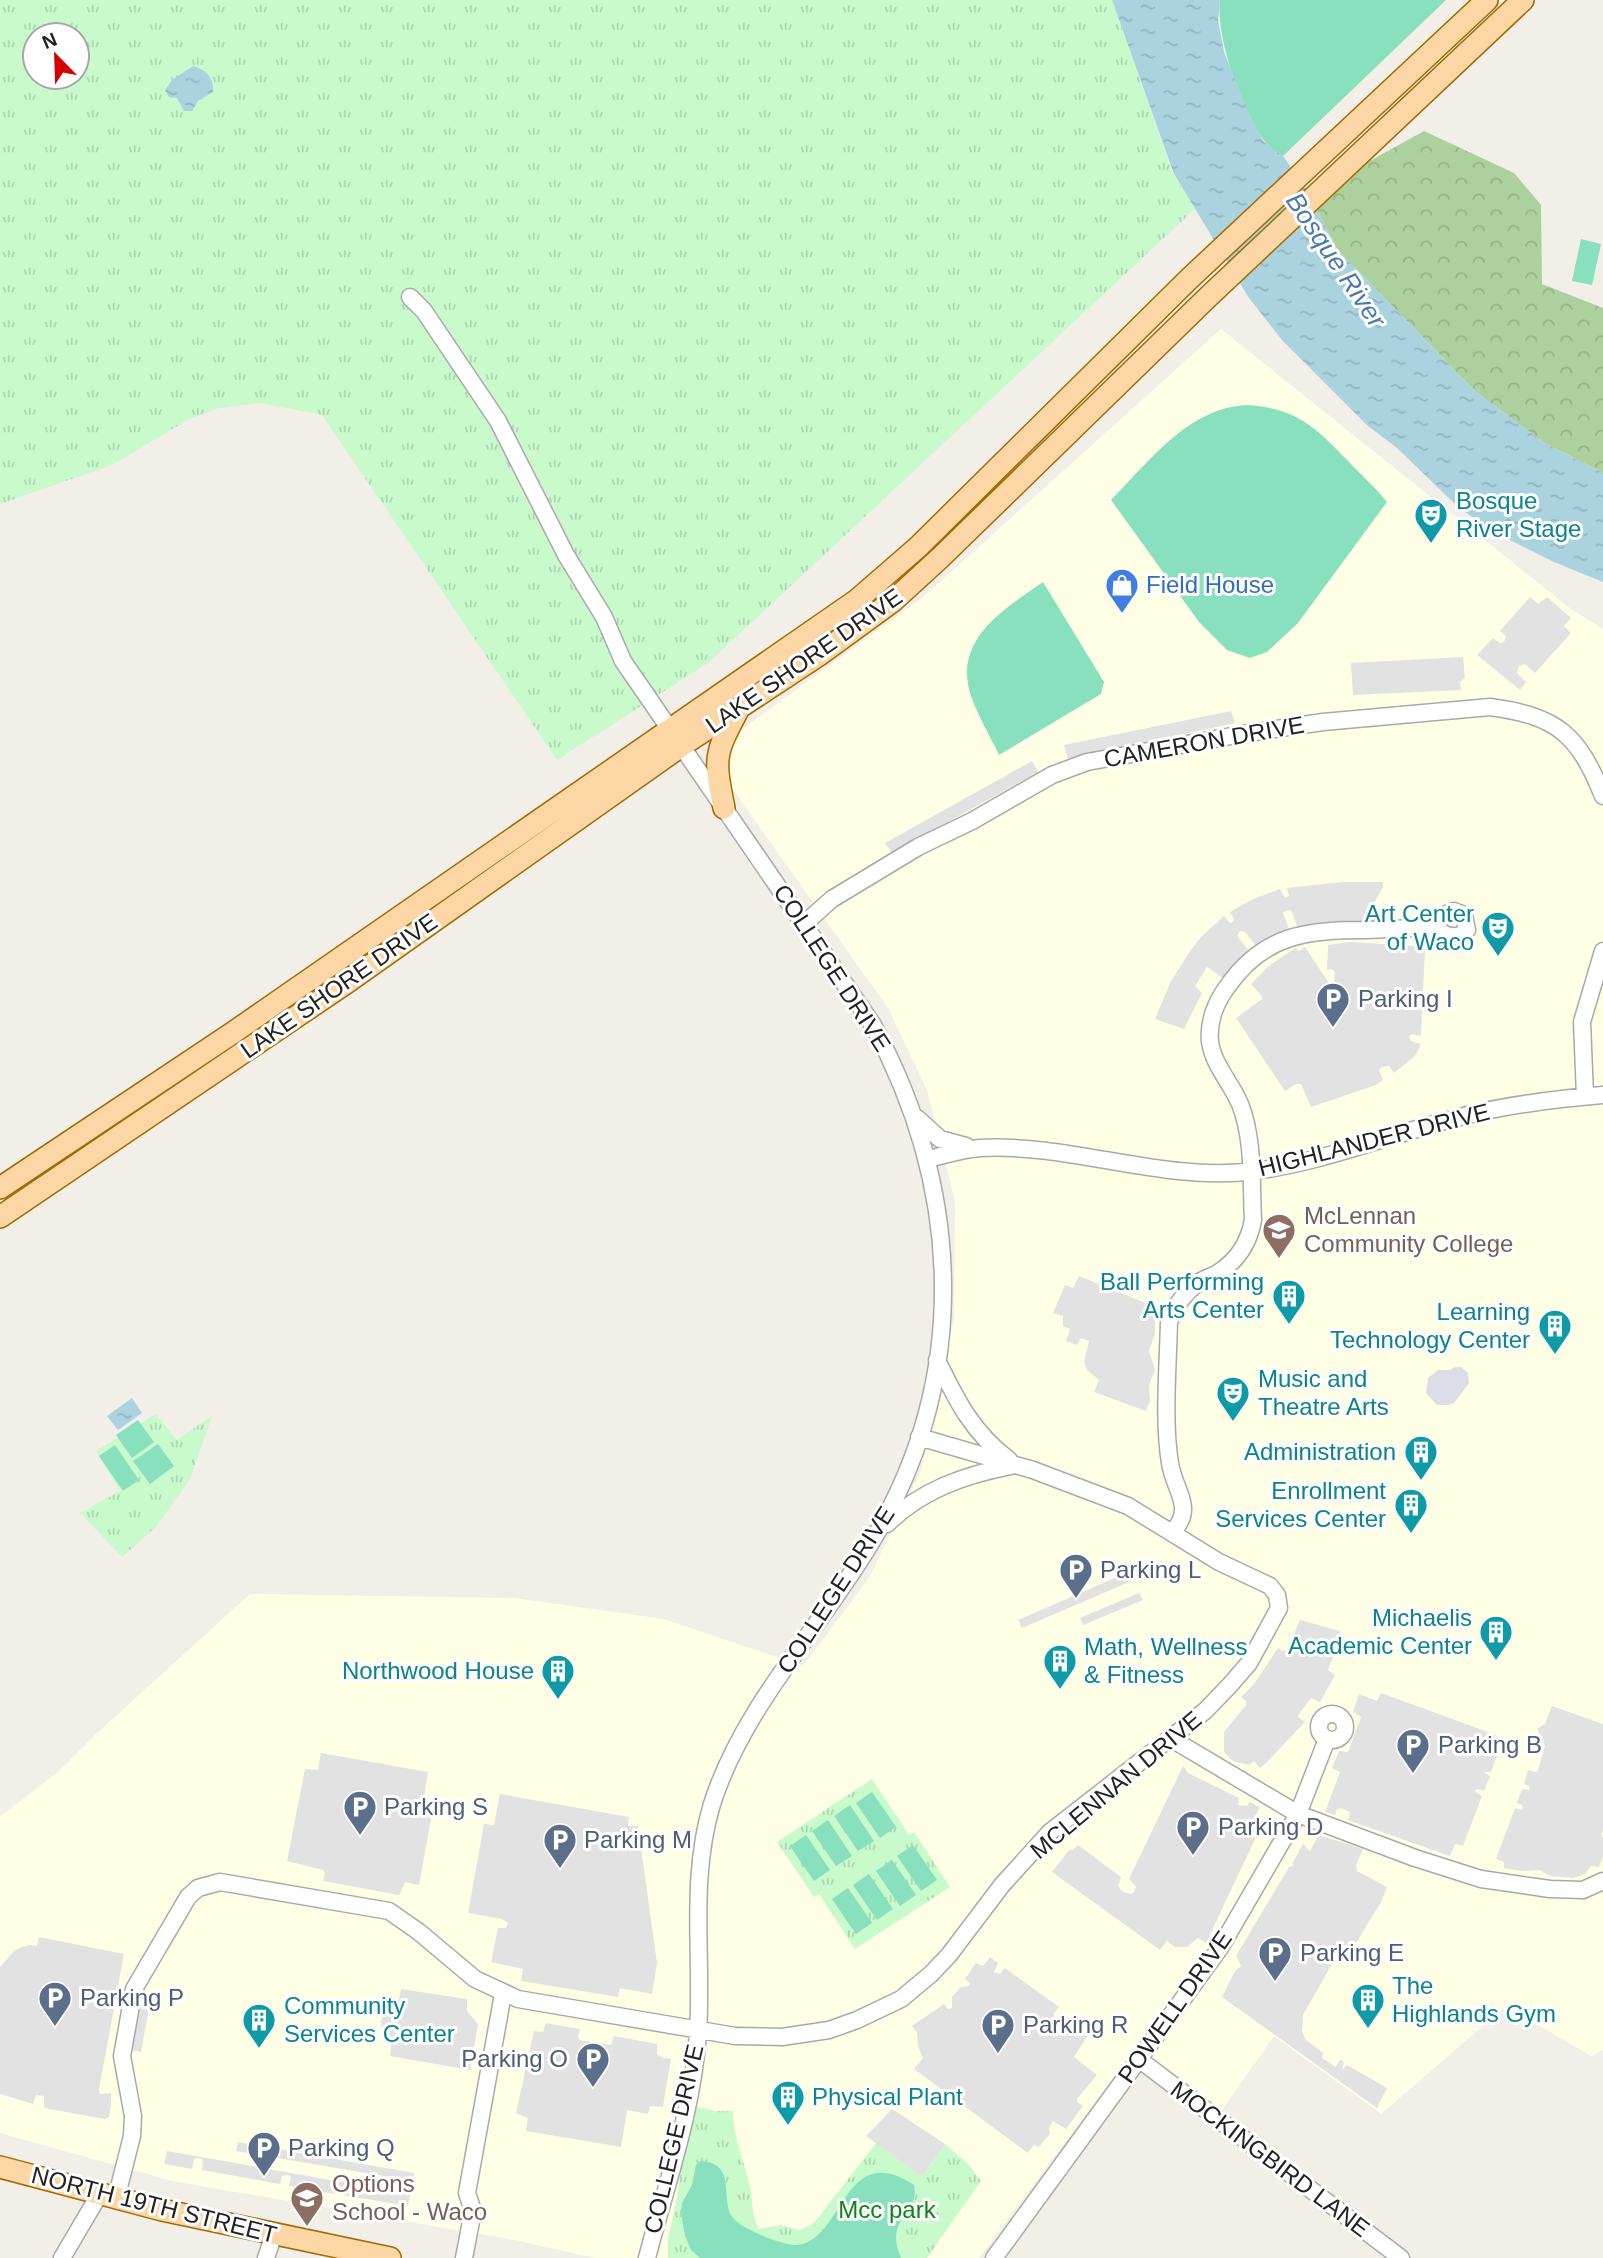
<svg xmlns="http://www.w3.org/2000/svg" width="1603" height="2258" viewBox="0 0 1603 2258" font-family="Helvetica,sans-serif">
	<defs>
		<pattern id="forest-crowns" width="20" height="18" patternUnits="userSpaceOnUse" patternTransform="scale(1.75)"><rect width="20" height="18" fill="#add19e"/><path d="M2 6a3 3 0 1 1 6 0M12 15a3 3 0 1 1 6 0" fill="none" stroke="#95b388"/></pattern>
		<pattern id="park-tufts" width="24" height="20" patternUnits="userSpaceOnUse" patternTransform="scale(1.75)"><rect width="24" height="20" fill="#c8facc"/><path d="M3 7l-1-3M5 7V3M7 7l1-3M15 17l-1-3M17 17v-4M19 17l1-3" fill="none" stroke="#acd6af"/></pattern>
		<pattern id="water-ripples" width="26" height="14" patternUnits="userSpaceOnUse" patternTransform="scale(1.75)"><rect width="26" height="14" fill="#aad3df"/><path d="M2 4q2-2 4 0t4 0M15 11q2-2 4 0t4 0" fill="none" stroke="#92b5bf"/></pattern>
	</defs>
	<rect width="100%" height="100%" fill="#f2efe9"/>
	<path fill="#ffffe5" d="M1221,329L1571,609L1603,629V2050L1591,2056L1506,2006L1381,2114L1274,2036L1217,2117L1132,2052L979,2258H595L515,2240L172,2181L0,2133V1817L59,1771L96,1734L250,1594L515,1598L664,1619L803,1666L869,1578L921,1471L954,1320L955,1201L927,1090L888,1008L729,784L724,754L737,733L922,598Z"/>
	<path fill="url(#forest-crowns)" d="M1424,131L1514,173L1541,205L1542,284L1603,308V473L1543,442L1476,392L1335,247L1310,194Z"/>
	<path fill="url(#park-tufts)" fill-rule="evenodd" d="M0,0H1112L1173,174L1195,209L708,663L557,760L322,415L260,403L219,408L189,419L112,465L0,504ZM35,35H77V77H35Z
		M156,1414L177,1440L212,1416L190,1479L156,1527L122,1557L80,1513L120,1491L96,1451Z
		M872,1779L909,1835L914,1832L950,1887L855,1949L819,1894L814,1897L777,1842Z
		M692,2106L715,2111H733C733,2138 746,2165 751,2191C753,2205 752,2216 759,2229L781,2225L800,2230L814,2223L876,2143L922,2177L945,2144L969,2165L981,2181L927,2258H668V2239L678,2193L681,2164Z"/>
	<path fill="#88e0be" d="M1220,0H1446L1283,156C1277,152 1271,149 1266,143C1243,115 1215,36 1220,0Z
		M1581,239L1601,244L1592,285L1572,281Z
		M1247,405C1299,408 1318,430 1353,466C1364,478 1377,489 1387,502L1298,623L1267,652L1250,658L1227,650L1199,622L1111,500C1150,461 1188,408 1247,405Z
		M1043,582L1104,682L1101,694L999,755C990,736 978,716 971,696C952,639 1005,609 1043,582Z
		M138,1420L154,1442L132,1458L116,1435Z
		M158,1444L174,1466L150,1484L133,1461Z
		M115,1445L139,1480L123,1491L99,1456Z
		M872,1792L896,1827L880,1838L856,1803Z
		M850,1805L874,1841L858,1851L834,1816Z
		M828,1820L852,1856L836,1866L812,1831Z
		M806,1835L830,1870L814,1881L790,1846Z
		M913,1845L937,1880L921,1891L897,1856Z
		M892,1860L916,1895L900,1906L876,1871Z
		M869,1874L893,1909L877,1920L853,1885Z
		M848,1888L872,1923L856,1934L832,1899Z
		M700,2161C736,2163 721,2194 731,2215C736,2227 783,2246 797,2245C844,2241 843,2138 914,2185C921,2214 883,2217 901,2258H700L691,2250L685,2236L681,2212L682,2203L692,2185L696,2165Z"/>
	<path fill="#e2e2e2" d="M1530,597L1538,604L1547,597L1571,618L1564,626L1571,633L1535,673L1525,664L1519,666L1517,673L1526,682L1520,690L1477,655L1493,638L1500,643L1504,642L1506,636L1500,631Z
		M1463,657L1465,678L1460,682L1461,690L1353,695L1351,663Z
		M1231,711L1235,723L1068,759L1064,745Z
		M1032,761L1038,772L892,853L885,843Z
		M1342,882H1383V887L1373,905V923L1298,929L1291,910L1285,911L1283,913L1290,931L1256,946L1245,932L1240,931L1237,936L1249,951L1223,978L1207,967L1195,986L1202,993L1184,1029L1155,1019L1171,981L1190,951L1202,936L1224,916L1230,923L1233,922L1234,919L1230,912L1253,899L1280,889L1285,898L1289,896L1287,888Z
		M1350,942L1415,946L1425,949L1421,1036L1412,1034L1409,1037L1411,1041L1421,1044L1415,1056L1394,1073L1389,1066L1381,1067L1379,1071L1383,1080L1376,1085L1311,1107L1301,1084H1296L1285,1091L1236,1018L1262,999L1261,995L1251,984L1269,966L1295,948L1299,951L1305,947L1329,983L1324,986L1325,991H1333L1335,972L1332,969L1327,970L1328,945Z
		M1079,1276L1158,1308L1155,1317V1334L1149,1351L1155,1370L1149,1385L1150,1401L1146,1411L1094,1392L1099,1380L1087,1370L1084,1361L1089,1341L1081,1338L1077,1345L1066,1341L1070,1329L1063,1326V1316L1053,1313L1065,1285L1073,1288Z
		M1131,1571L1134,1580L1022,1628L1018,1620Z
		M1139,1593L1143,1600L1083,1625L1080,1618Z
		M1300,1620L1340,1631V1639L1328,1670L1335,1675L1320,1702L1311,1698L1299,1714L1298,1717L1305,1722L1266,1763L1260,1768L1254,1761L1249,1765L1233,1761L1224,1752V1732L1246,1705V1701L1241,1697L1254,1684L1278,1648L1283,1651L1287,1650Z
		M1381,1693L1496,1735L1489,1749L1498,1753L1491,1772H1483L1490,1776L1484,1791L1477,1789L1474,1791L1482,1796L1463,1846L1455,1844L1450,1856L1348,1820L1350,1812L1341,1808L1337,1809L1335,1815L1325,1812L1340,1772L1332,1768L1339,1751L1348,1752L1361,1717L1353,1712L1359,1694L1377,1701Z
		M1552,1706L1603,1724V1829L1601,1836L1603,1838V1856L1599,1867L1591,1866L1585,1874L1573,1878L1551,1876L1539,1870L1522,1871L1504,1868V1862L1496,1859L1515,1808L1521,1810L1523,1808L1522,1805L1517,1803L1522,1789L1530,1790L1529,1786L1524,1784L1528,1770L1536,1772L1538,1770L1545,1746L1537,1729L1545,1724Z
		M321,1753L428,1772L422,1808L424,1812L432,1813L419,1885L405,1882L399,1895L323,1881L325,1873L323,1870L287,1861L305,1769L318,1770Z
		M1183,1766L1188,1773L1239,1798L1238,1805L1247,1806L1250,1802L1260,1807L1252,1824L1257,1835L1206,1943L1198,1938L1187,1947H1175L1167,1941L1160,1950L1052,1872L1069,1850H1073L1078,1845L1121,1877L1118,1886L1123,1892L1131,1894L1134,1892L1136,1887L1129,1879Z
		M500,1794L629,1817L628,1826H638L657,1963L652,1994L620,1988L618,1997L521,1981L523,1969L491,1962L498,1928H506L508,1923L502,1919L468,1913L484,1824L494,1825Z
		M1319,1835L1363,1849L1356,1865L1357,1871L1387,1887L1381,1902L1344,1963L1336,1957L1329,1969L1303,2015L1302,2032L1306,2040L1323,2053L1322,2058L1336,2067L1340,2060L1344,2062L1342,2070L1347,2065L1387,2088L1377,2108L1222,1997L1235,1971L1241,1966L1236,1956L1289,1867L1293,1866V1862L1303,1844L1310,1851Z
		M39,1937L124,1954L99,2089L100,2094L111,2093V2106L109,2117L105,2119L44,2108V2096L36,2095L33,2104L0,2094V1967L15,1950L28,1945L37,1946Z
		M990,1957L998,1963L994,1972L1000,1974L1005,1968L1059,2007L1054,2013V2019L1068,2029L1073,2027L1078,2020L1092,2029L1074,2057L1097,2075L1077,2099V2102L1083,2106L1066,2129L1053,2121L1049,2128L1050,2134L1039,2147L1034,2145L1028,2153L914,2069L923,2058L918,2047L917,2032L912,2026L944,2004L948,2009L952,2008V1997L961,1987L969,1986L970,1983L965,1979L976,1963L983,1966Z
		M401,1989L467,1999V2011L478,2024L470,2070L390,2056L391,2046L382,2034L381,2021L388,2005L399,1999Z
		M142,1996L151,1998L141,2052L132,2050Z
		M546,2023L580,2029L578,2037L580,2040L611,2045L614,2036L657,2044V2054L663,2058L671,2059L663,2107L650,2106L648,2114L627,2110L621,2147L526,2131L528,2118L516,2113L534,2031L543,2032Z
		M892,2109L945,2144L922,2177L866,2136Z
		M238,2142L414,2173L413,2181L236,2151Z
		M167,2151L410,2194L408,2206L289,2186L291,2177L288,2175L282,2176L280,2184L202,2170L203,2160L199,2158L194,2159L192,2169L164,2164Z"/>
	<path fill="#dddde8" d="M1455,1367H1461L1468,1373L1469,1383L1454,1403L1448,1405H1437L1426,1393L1428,1378L1438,1370H1450Z"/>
	<path fill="url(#water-ripples)" d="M1112,0H1220L1218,20L1224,52L1250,116L1264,142L1283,156L1310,194L1335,247L1476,392L1543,442L1603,473V582L1554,562L1494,532L1459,508L1397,448L1368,426L1282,340L1249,298L1174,174Z
		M193,66C207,70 214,78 213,92L198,101L192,111H184L177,98L169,97L165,90L172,80Z
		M132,1398L142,1413L118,1430L107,1416Z"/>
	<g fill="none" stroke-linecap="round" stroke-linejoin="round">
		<defs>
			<path id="minor" d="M410,297L424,311L498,421L566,555L604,617L623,661L873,1025C963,1192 971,1381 869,1546C817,1632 743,1707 712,1804C689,1880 703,1956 698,2033C693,2110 666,2185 647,2258
				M805,923L832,899L918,847L972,821L1052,775L1087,762L1248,733L1323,722L1490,707C1557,716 1578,734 1603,796
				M1585,1096L1582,1022L1603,951
				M917,1118L940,1139L966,1146
				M928,1159C946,1155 962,1149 980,1148C1072,1143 1163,1183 1255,1171C1323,1162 1389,1135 1456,1118C1504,1105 1554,1099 1603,1095
				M937,1360C957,1401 972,1432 1009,1460
				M887,1524C921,1490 965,1475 1011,1466
				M1172,1533C1196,1507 1174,1491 1170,1463C1163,1421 1168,1366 1169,1322C1175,1306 1184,1293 1198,1283C1204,1278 1212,1277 1218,1273C1238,1260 1249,1243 1253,1220C1251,1182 1254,1139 1240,1104C1231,1083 1213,1064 1210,1042C1208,1022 1216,1002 1227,987C1264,934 1307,930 1367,930C1390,929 1413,928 1436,927C1444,937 1458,940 1467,930L1464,915L1454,911L1442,916L1436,927
				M1319 1727a13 13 0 1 1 26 0a13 13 0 1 1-26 0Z
				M1170,1738L1298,1814L1415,1858L1481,1879L1550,1889L1583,1890L1603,1881
				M1140,2060L1401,2258
				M116,2199L132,2136L133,2116L122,2056L134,1989L188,1897L198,1888L220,1882L389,1911L419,1932L475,1979L518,1999L735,2036L782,2037L829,2030L857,2020L901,1999L931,1974L949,1955L1002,1885L1050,1832L1205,1711L1230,1685L1249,1663L1279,1608L1277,1595L1270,1586L1219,1562L1128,1506L1033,1470L919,1437
				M62,2258L99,2195
				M266,2258L274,2234
				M464,2258L473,2211L467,2193L503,1994
				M994,2258L1220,1948L1298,1814L1327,1739"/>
			<path id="major" d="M724,808C714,758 714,755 738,710
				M0,1188L231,1034L857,600L918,547L1190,278L1487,0
				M0,1217L346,983L681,746L819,655L893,601L940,558L1208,297L1523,0
				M0,2167L162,2210L390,2258"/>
		</defs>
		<use href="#minor" stroke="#a9a9a9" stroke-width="19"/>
		<use href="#major" stroke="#a06b00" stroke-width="24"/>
		<use href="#minor" stroke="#fff" stroke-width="16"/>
		<use href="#major" stroke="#fcd6a4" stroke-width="21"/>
	</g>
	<defs>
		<symbol id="theatre-pin" viewBox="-11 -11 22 30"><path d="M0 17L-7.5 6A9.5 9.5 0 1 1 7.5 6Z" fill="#0f9aa8" stroke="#fff"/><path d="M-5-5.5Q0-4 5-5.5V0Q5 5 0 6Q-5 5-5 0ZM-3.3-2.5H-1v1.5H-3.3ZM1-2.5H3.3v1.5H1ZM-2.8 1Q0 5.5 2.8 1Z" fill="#fff"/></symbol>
		<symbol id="shop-pin" viewBox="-11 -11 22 30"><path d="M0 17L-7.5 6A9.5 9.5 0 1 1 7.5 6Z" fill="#3f7fe0" stroke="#fff"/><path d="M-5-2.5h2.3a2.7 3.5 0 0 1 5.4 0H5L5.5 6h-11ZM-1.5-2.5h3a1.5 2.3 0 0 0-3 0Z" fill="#fff"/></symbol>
		<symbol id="parking-pin" viewBox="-11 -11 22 30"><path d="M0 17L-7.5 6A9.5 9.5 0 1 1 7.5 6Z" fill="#5c6f8a" stroke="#fff"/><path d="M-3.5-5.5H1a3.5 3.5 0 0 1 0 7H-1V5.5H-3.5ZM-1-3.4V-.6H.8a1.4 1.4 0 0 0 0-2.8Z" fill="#fff"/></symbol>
		<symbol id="university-pin" viewBox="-11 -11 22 30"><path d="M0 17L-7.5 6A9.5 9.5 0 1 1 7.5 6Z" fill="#8d6e63" stroke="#fff"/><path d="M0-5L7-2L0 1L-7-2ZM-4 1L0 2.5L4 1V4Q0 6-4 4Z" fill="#fff"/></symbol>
		<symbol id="building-pin" viewBox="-11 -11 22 30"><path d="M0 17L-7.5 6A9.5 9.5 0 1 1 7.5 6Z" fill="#0f9aa8" stroke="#fff"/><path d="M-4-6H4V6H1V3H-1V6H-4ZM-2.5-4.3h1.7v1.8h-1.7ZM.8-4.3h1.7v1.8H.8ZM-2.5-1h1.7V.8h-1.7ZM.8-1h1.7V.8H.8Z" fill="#fff"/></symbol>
		<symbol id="school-pin" viewBox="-11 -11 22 30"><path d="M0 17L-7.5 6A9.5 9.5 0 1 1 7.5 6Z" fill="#8d6e63" stroke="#fff"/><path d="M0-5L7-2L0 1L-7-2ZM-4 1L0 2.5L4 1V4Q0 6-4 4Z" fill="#fff"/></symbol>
	</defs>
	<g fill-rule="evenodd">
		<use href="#theatre-pin" x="1412" y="496" width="38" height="52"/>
		<use href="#shop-pin" x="1103" y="566" width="38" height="52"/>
		<use href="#theatre-pin" x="1479" y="909" width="38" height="52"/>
		<use href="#parking-pin" x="1314" y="980" width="38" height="52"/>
		<use href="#university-pin" x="1260" y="1211" width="38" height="52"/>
		<use href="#building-pin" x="1270" y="1277" width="38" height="52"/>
		<use href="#building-pin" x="1536" y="1307" width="38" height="52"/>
		<use href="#theatre-pin" x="1214" y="1374" width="38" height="52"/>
		<use href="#building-pin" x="1402" y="1433" width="38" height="52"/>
		<use href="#building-pin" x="1392" y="1486" width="38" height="52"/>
		<use href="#parking-pin" x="1057" y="1551" width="38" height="52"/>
		<use href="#building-pin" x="1477" y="1613" width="38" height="52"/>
		<use href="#building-pin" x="1041" y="1642" width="38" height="52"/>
		<use href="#building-pin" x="539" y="1652" width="38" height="52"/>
		<use href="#parking-pin" x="1394" y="1726" width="38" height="52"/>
		<use href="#parking-pin" x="341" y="1788" width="38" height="52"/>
		<use href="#parking-pin" x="1174" y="1808" width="38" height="52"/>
		<use href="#parking-pin" x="541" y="1821" width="38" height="52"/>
		<use href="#parking-pin" x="1256" y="1934" width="38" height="52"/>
		<use href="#parking-pin" x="36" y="1979" width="38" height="52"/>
		<use href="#building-pin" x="1349" y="1981" width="38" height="52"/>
		<use href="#building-pin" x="240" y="2001" width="38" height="52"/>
		<use href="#parking-pin" x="979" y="2006" width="38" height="52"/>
		<use href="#parking-pin" x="574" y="2040" width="38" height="52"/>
		<use href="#building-pin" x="769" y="2078" width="38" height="52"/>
		<use href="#parking-pin" x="245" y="2129" width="38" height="52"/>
		<use href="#school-pin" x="288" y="2179" width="38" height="52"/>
	</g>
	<g text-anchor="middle" stroke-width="6" stroke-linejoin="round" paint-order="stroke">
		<g font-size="24" fill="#0d838f" stroke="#fff" text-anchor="end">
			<text x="1456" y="509" text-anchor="start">Bosque<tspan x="1456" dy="28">River Stage</tspan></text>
			<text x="1474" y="922">Art Center<tspan x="1474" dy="28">of Waco</tspan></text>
			<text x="1264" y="1290">Ball Performing<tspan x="1264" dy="28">Arts Center</tspan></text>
			<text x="1530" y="1320">Learning<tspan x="1530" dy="28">Technology Center</tspan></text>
			<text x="1258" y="1387" text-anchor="start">Music and<tspan x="1258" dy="28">Theatre Arts</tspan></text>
			<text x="1396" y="1460">Administration</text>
			<text x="1386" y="1499">Enrollment<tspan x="1386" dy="28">Services Center</tspan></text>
			<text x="1472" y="1626">Michaelis<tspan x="1472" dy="28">Academic Center</tspan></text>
			<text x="1084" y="1655" text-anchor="start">Math, Wellness<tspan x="1084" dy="28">&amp; Fitness</tspan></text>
			<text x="534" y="1679">Northwood House</text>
			<text x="1392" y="1994" text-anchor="start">The<tspan x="1392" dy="28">Highlands Gym</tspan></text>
			<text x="284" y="2014" text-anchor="start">Community<tspan x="284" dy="28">Services Center</tspan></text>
			<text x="812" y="2105" text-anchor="start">Physical Plant</text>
		</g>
		<g font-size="24" fill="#366cbe" stroke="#fff" text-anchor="start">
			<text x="1146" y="593">Field House</text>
		</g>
		<g font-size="24" fill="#222" stroke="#fff">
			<text transform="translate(804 661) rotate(-35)" y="8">LAKE SHORE DRIVE</text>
			<text transform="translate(1204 742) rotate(-10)" y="8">CAMERON DRIVE</text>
			<text transform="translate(832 968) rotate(57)" y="8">COLLEGE DRIVE</text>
			<text transform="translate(339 986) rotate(-35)" y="8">LAKE SHORE DRIVE</text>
			<text transform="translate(1374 1140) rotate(-14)" y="8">HIGHLANDER DRIVE</text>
			<text transform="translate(836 1590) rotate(-57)" y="8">COLLEGE DRIVE</text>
			<text transform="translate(1116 1785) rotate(-40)" y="8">MCLENNAN DRIVE</text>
			<text transform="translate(1175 2007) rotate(-55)" y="8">POWELL DRIVE</text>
			<text transform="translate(674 2139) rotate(-77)" y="8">COLLEGE DRIVE</text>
			<text transform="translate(1270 2159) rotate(37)" y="8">MOCKINGBIRD LANE</text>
			<text transform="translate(154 2205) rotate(14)" y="8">NORTH 19TH STREET</text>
		</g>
		<g font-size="24" fill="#4e5e75" stroke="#fff" text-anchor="start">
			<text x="1358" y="1007">Parking I</text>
			<text x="1100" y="1578">Parking L</text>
			<text x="1438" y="1753">Parking B</text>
			<text x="384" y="1815">Parking S</text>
			<text x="1218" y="1835">Parking D</text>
			<text x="584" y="1848">Parking M</text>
			<text x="1300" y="1961">Parking E</text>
			<text x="80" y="2006">Parking P</text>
			<text x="1023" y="2033">Parking R</text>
			<text x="568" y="2067" text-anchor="end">Parking O</text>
			<text x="288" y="2156">Parking Q</text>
		</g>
		<g font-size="24" fill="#785e54" stroke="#fff" text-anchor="start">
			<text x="1304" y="1224">McLennan<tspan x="1304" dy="28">Community College</tspan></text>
			<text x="332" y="2192">Options<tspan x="332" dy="28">School - Waco</tspan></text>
		</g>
		<g font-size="24" fill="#0c8416" stroke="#fff">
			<text x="887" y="2218">Mcc park</text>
		</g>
		<g font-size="26" font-style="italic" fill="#4a7aab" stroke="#fff">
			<text transform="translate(1336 260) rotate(56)" y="9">Bosque River</text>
		</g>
	</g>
	<g transform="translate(56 56) rotate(337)"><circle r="33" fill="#ffffff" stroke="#a7a7a7" stroke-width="2"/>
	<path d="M0-5L12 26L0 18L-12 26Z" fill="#d40000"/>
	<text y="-10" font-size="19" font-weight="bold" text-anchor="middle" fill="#222222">N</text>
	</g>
</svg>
